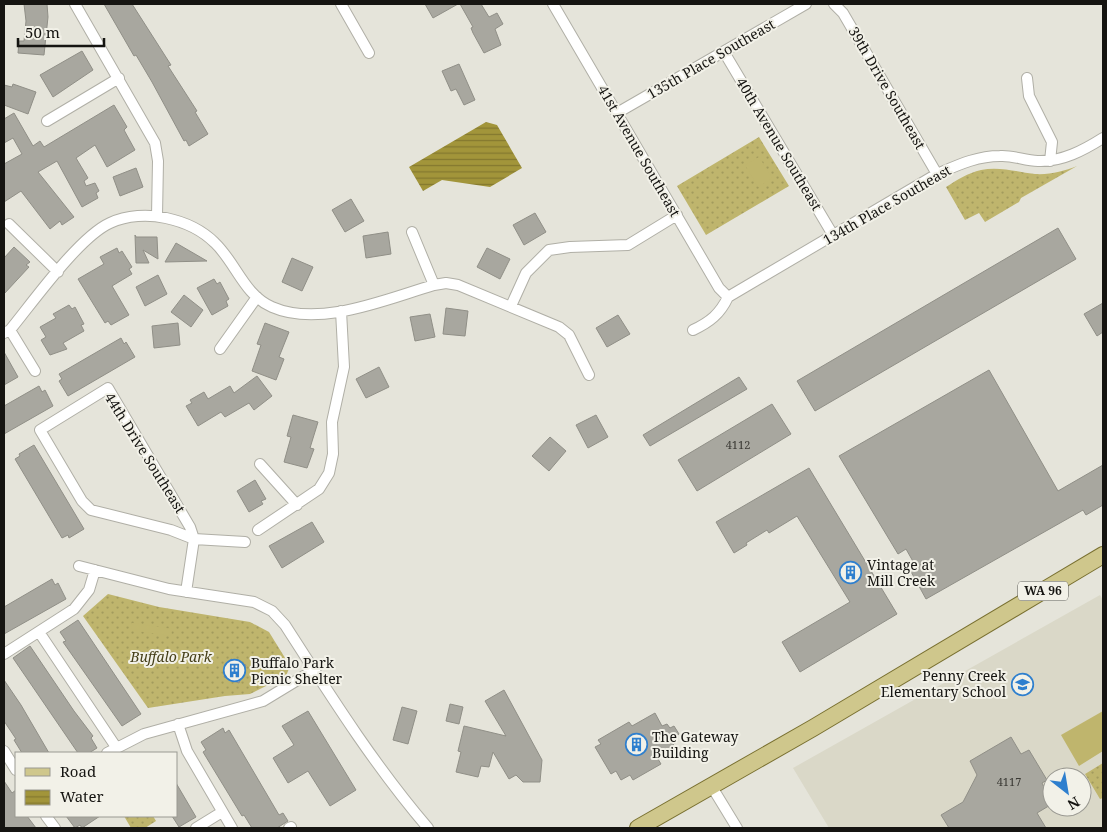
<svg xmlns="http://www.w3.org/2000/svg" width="1107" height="832" viewBox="0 0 1107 832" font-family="'Noto Serif',serif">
	<defs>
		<pattern id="grass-dots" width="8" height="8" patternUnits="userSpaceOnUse" patternTransform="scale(1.25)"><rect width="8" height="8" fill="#bfb56d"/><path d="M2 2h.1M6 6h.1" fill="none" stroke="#a39b5d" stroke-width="1.8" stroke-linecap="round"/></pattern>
		<pattern id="water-rules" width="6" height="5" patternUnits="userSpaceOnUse" patternTransform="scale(1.25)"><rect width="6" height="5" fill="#a2953a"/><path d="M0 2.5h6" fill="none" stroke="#83782f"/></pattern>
	</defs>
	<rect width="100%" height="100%" fill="#e5e4da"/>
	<path fill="#dad8c8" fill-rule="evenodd" d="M1100,595L1103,600V828H829L793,768ZM1052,777H1082V807H1052Z"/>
	<path fill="url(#grass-dots)" d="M759,137L789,186L706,235L677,186Z
		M1077,166L1021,198L1019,202L985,222L979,213L965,220L946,187C957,180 968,173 981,170C999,166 1017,172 1035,174C1050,175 1064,171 1077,166Z
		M108,594L159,607L250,622L269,632L290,666L286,676L250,694L225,696L148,708L83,616Z
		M1103,763V798L1100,799L1085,774Z
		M124,816H153L156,821L145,828H131Z"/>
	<path fill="#bfb56d" d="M759,157L772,178L758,187L745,165Z
		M132,623L172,629L171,636L131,630Z
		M1103,711V751L1079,766L1061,735Z"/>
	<path fill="url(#water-rules)" d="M486,122L497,125L522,168L490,187L442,180L423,191L409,167Z"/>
	<path fill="#a8a79f" stroke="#908f87" d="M24,4H47L48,17L44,55L18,53L19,41H24L26,21Z
		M104,4H132L171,65L168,66L197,111L195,112L208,134L189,146L186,140L184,141L152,82L136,55L134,56Z
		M425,4H458L433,18Z
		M460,4H481L489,17L497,13L503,24L495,29L501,45L484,53L473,33L471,28L473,27Z
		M82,51L93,70L53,97L40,75Z
		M459,64L475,100L464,105L456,89L451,91L442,71Z
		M13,84L36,92L28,114L4,105V85L12,87Z
		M114,105L127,127L124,130L135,150L107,167L95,145L76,158L88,178L84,181L86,186L95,183L99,191L96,193L98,198L82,207L57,161L38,172L74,217L62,225L60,221L50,229L21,191L4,202V164L22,154L13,138L4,143V119L14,113L33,146L40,141L44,147Z
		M136,168L143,187L120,196L113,177Z
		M351,199L364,221L345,232L332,210Z
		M535,213L546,232L524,245L513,225Z
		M1058,228L1076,259L815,411L797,381Z
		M388,232L391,254L366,258L363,236Z
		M135,235L136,237H157L158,259L143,250L149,263H136Z
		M176,243L207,261L165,262Z
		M14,247L30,262L26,265L29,267L4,294V258Z
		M117,248L119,253L122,251L132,267L129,269L132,274L112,286L129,315L111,325L108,321L105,323L78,279L104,264L100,257Z
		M487,248L510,259L500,279L477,267Z
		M292,258L313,267L302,291L282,282Z
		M158,275L167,294L145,306L136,287Z
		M214,279L217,284L220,282L229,299L226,301L228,306L212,315L197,288Z
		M184,295L203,310L191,327L171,312Z
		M1103,303V332L1097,336L1084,314Z
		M69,305L72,309L75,307L84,324L81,325L84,331L63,343L67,349L50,355L41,340L46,337L40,327L56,318L53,314Z
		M446,308L468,311L465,336L443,334Z
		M430,314L435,337L415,341L410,317Z
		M618,315L630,334L607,347L596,328Z
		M178,323L180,345L154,348L152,326Z
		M265,323L289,332L279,357L284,359L276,380L252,371L261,345L257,344Z
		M121,338L124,344L126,342L135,357L68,396L59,381L62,379L59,374Z
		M4,352L18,377L4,385Z
		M379,367L389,387L366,398L356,379Z
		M989,370L1058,491L1103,465V505L1086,515L1083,510L926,599L909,568L915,565L906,549L898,554L839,456Z
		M257,376L272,396L254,410L249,403L225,417L221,412L198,426L186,406L192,403L190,400L204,392L208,399L230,386L234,393Z
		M739,377L747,389L650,446L643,435Z
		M39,386L42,392L45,390L53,406L4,434V406Z
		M772,404L791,434L697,491L678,460Z
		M293,415L318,422L310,448L314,449L307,468L284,462L291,437L287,436Z
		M596,415L608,437L588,448L576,425Z
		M550,437L566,451L549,471L532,456Z
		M34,445L84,529L69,538L68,535L62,538L15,459L20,456L19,454Z
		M809,468L897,614L800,672L782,642L850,602L797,516L769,533L767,530L746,543L747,545L734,553L716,522Z
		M255,480L266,499L261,501L263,504L249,512L237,491Z
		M312,522L324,542L282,568L269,546Z
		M52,579L55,585L58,583L66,599L4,634V607Z
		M78,620L141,714L122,726L63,642L66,641L60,632Z
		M30,646L74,711L93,736L91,738L97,748L89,753H78L13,658Z
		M231,659L246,665L239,683L224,677Z
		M4,680L21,705L49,753H22L14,740L16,739L4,721Z
		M504,690L542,760L540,782H523L516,775L509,779L493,752L489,767L481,766L478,777L456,772L461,752L458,751L464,726L506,736L485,701Z
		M450,704L463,707L459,724L446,721Z
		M402,707L417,711L408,744L393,740Z
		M308,711L356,790L330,806L308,771L288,783L273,758L294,745L282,726Z
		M655,713L662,726L667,724L670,728L674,726L679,734L675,737L677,742L673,744L676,749L658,759L661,764L633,780L630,775L621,780L616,771L611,774L595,747L601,744L598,740L629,722L632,726Z
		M223,728L225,733L229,730L279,815L283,813L288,821L277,828H252L244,815L242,816L203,752L206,750L201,742Z
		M1011,737L1021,754L1029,750L1047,780L1042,783L1052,804L1037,813L1046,828H949L941,815L963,802L977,775L970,761Z
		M4,781L12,793L16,790V816H27L36,828H4Z
		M176,783L196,817L179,827L172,816H176Z
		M66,816H100L82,828L80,825L75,828Z"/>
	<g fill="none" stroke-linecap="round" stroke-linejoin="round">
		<defs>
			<path id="street" d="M75,4L155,143L158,161L157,216
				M341,4L369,53
				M553,4L719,288L728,297
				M834,4L843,13L937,174
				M724,52L833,235
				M1027,78L1029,96L1052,142L1050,161
				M617,113L806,4
				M47,121L119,78
				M9,224L58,272
				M412,232L434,285
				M511,306L526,273L549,250L570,247L628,245L677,215
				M10,330L35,371
				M693,330C710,322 720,314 728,297L937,174C958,165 977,156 1000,156C1013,155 1025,161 1038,161C1062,162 1084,150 1103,138
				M4,333L10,330C33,302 79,237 110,223C127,215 148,214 166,218C185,222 201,229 215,243C236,263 244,295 272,307C320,328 386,299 434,285L446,283L458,285L559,327L569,335L589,375
				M220,349L257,297
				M260,464L297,505
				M258,530L319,489L329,473L333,454L332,422L344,367L341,311
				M79,566L169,589L254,602L272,611L285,625C330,695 374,765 428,828
				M186,592L194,539L190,527L108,388L40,430L82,501L91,510L171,530L194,539L245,542
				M39,632L116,747
				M4,654L74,609L89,590L95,570
				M178,724L187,751L232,828
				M4,751L16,770
				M107,753L144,734L263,701L314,670
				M712,787L737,828
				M46,816L55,828
				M196,828L222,812
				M289,828L291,827"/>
			<path id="primary" d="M638,828L813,728L1103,555"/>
		</defs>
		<use href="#street" stroke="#b0afa6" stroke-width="12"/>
		<use href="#primary" stroke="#797030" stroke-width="18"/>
		<use href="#street" stroke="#fff" stroke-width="10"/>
		<use href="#primary" stroke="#cfc78c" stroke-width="16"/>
	</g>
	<defs>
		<symbol id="building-ring" viewBox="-11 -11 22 22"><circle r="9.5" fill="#f2f1e8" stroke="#2e7fce" stroke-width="1.5"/><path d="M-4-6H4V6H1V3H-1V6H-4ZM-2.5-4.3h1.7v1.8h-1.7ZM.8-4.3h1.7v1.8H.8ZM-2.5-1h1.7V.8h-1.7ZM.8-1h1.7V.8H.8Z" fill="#2e7fce"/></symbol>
		<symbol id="school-ring" viewBox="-11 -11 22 22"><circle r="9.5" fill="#f2f1e8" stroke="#2e7fce" stroke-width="1.5"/><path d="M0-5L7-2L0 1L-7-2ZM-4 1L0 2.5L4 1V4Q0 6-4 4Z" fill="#2e7fce"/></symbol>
	</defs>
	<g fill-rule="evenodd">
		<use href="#building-ring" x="838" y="560" width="25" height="25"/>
		<use href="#building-ring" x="222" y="658" width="25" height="25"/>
		<use href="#school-ring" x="1010" y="672" width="25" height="25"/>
		<use href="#building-ring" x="624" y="732" width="25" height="25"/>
	</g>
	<g text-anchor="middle" stroke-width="4" stroke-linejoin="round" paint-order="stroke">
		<g font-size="11" fill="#3a3934">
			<text x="738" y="449">4112</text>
			<text x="1009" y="786">4117</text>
		</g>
		<rect fill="#f2f1e8" stroke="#575652" stroke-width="1" x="1018" y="581.5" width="50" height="19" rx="4"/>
		<g font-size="12" font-weight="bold" fill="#151411">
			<text x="1043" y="595">WA 96</text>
		</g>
		<g font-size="14" fill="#151411" stroke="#f2f1e8">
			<text transform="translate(711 59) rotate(-30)" y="5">135th Place Southeast</text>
			<text transform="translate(887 88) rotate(60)" y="5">39th Drive Southeast</text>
			<text transform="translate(779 144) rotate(59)" y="5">40th Avenue Southeast</text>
			<text transform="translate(639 151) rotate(60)" y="5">41st Avenue Southeast</text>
			<text transform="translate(887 205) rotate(-30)" y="5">134th Place Southeast</text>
			<text transform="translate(145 453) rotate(58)" y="5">44th Drive Southeast</text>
		</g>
		<g font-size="14" fill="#151411" stroke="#f2f1e8" text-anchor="start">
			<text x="867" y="570">Vintage at<tspan x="867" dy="16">Mill Creek</tspan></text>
			<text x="251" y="668">Buffalo Park<tspan x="251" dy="16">Picnic Shelter</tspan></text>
			<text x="1006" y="681" text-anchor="end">Penny Creek<tspan x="1006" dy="16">Elementary School</tspan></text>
			<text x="652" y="742">The Gateway<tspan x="652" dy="16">Building</tspan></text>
		</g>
		<g font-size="14" font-style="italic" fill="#443e18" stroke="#f2f1e8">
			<text x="171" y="662">Buffalo Park</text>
		</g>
	</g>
	<rect width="1107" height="832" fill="none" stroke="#151411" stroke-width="10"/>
	<rect x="15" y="752" width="162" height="65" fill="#f2f1e8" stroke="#9a9992"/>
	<rect x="25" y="768" width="25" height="8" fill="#cfc78c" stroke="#9a9992"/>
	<text x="60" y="777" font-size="15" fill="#151411">Road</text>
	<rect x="25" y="790" width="25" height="15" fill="url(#water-rules)" stroke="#9a9992"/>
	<text x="60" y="802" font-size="15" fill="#151411">Water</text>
	<g transform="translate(1067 792) rotate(149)"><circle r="24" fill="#f2f1e8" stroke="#9a9992"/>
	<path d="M0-4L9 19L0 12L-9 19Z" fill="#2e7fce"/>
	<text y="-8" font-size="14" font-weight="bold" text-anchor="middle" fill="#151411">N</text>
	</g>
	<path d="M18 38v8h86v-8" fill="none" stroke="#151411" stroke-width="2.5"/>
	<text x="25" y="38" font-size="15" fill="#151411" stroke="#f2f1e8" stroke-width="4" paint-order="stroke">50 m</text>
</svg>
